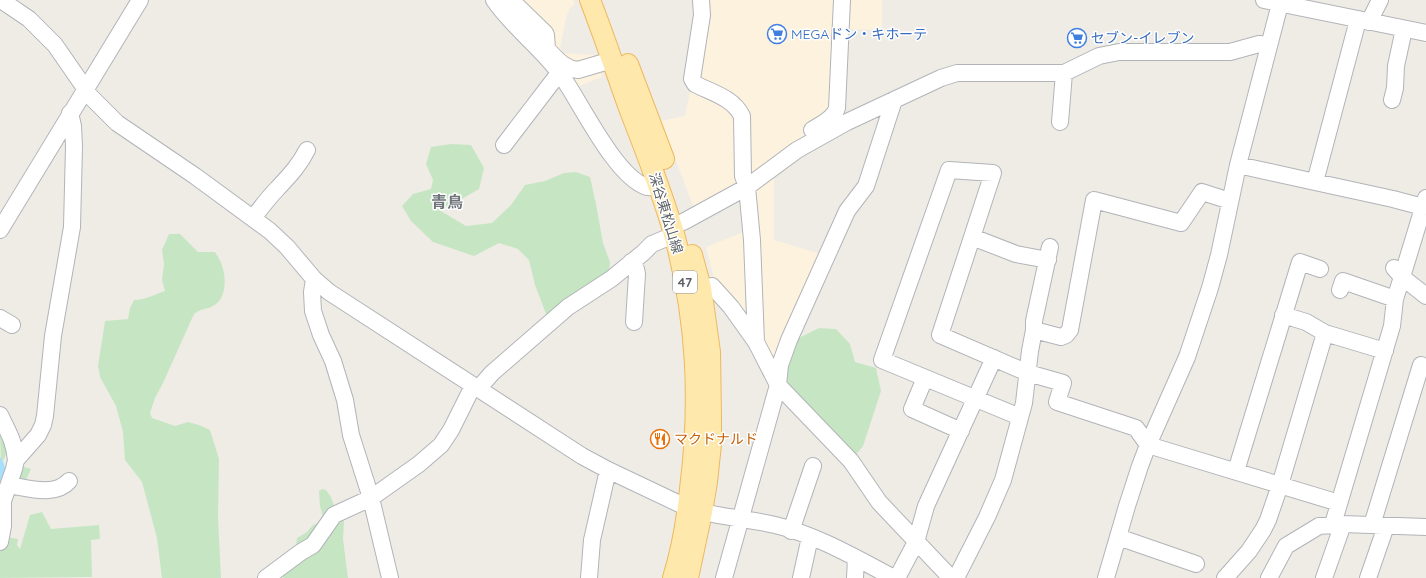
<svg xmlns="http://www.w3.org/2000/svg" width="1426" height="578" viewBox="0 0 1426 578" font-family="Quicksand,'Noto Sans JP',sans-serif">
	<rect width="100%" height="100%" fill="#efece6"/>
	<path fill="#fdf2dd" d="M497,0H573L575,4L570,8L566,18L560,48L563,53L590,55L593,54L602,77L571,89Z
		M704,0H882V30L848,29L843,106L769,178H774V240L824,255L775,372L715,282L706,247L749,230L743,183L694,208L661,121L685,116L691,87Z"/>
	<path fill="#c6e6c3" d="M451,144L471,145L484,168L479,189L441,211L466,226L492,223L511,205L525,185L545,181L564,173L576,172L590,177L596,204L603,243L610,262L609,272L548,319L535,285L529,260L518,249L499,243L474,256L433,242L411,221L402,206L413,194L431,189L433,180L426,164L431,147Z
		M169,234H180L198,252H215C217,256 220,259 221,263C227,277 227,301 211,307C203,310 203,308 194,314L163,383L155,398L150,413L152,418L175,426L188,422L199,425L210,430L219,459L218,518L221,578H162L157,538L142,482L125,460L123,432L116,406L100,377L98,366L105,321L128,319L130,308L134,300C145,300 155,294 165,291L162,280L164,264L162,250Z
		M819,328L836,329L850,344L855,362L876,368L881,391L863,446L854,457L786,383L787,358L793,341Z
		M0,434C8,444 9,453 1,463Z
		M18,465L31,469L24,484L14,482Z
		M322,489L326,490L331,497L335,508L344,522L343,539L348,578H283V575L296,547L297,538L307,532L313,525L324,520L320,506L319,491Z
		M42,512L51,529L99,525L100,539L91,540L92,577L0,578V536L18,539L17,545L20,549L30,515Z"/>
	<path fill="#a7e0fd" d="M0,457C10,469 3,480 0,494Z"/>
	<g fill="none" stroke-linecap="round" stroke-linejoin="round">
		<defs>
			<path id="minor" d="M1,0L29,19L55,45L91,97L117,123L195,176L270,231L287,247L314,279L329,292L582,456L608,470L688,508C716,517 746,518 775,525C817,535 856,558 894,578
				M494,0C513,28 541,47 561,75C580,101 615,177 647,187C651,188 655,186 659,186
				M511,0L545,33L546,35L547,49C556,58 564,69 578,70L612,60
				M701,0L702,15L692,79L695,84C713,93 733,98 742,116L743,176L747,187L752,240L756,342L778,385L851,461L879,502L951,578
				M1264,0L1426,33
				M1358,20L1315,182L1393,199L1423,207
				M1369,22L1380,0
				M1392,100L1395,88L1396,66L1404,29
				M1060,122L1064,73
				M812,130C821,124 834,119 837,108L842,0
				M504,145L556,77L560,74
				M1238,165L1315,182
				M1426,198L1402,277L1426,296
				M253,218C261,208 268,198 277,189C289,176 299,166 307,150
				M683,222L747,187L797,150L847,122L941,78L957,73H1064L1099,56L1119,52H1230L1259,44L1269,45
				M0,230L140,0
				M972,237L1016,254L1048,260
				M631,262L636,269L637,274L634,322
				M314,279L312,292L313,311L321,335L333,361L345,400L351,435L371,498L390,578
				M712,286L731,307L756,342
				M1340,290L1343,281L1395,299
				M1283,315L1306,322L1325,333L1385,351
				M0,318L12,325
				M1034,330V321L1050,247
				M925,378L912,409L961,431
				M478,389L492,373L568,307L611,279L643,253L652,244L674,235
				M0,415C8,432 14,440 16,460
				M1020,417L882,360L949,170L993,173L940,335L1028,373L1063,383L1057,402L1136,428L1148,445L1339,503
				M1236,471L1300,262L1320,269
				M9,485C28,488 55,497 69,481
				M1333,524L1392,326L1395,299L1402,277L1394,268
				M1372,525L1421,365
				M791,531L813,466
				M1118,537L1196,564
				M0,542L3,526V501L14,469L16,460L38,435L43,425L45,416L53,336L72,227L74,146L73,126L70,113
				M266,578L301,552L313,545L334,515L371,498L419,464L441,445L451,430L473,386
				M589,578L592,540L608,470
				M724,578L778,385L780,365L789,340L847,211L866,186L894,100
				M801,578L810,537
				M855,578L856,558
				M897,578L916,542L926,506L994,358
				M956,578L987,517L1003,480L1024,403L1030,351L1034,330L1061,337L1066,335L1070,330L1094,200L1181,223L1202,192L1230,201
				M1106,578L1127,506L1140,466L1148,445L1187,357L1210,288L1219,255L1238,165L1281,0
				M1225,578L1249,551L1263,530L1268,520L1280,485L1325,333
				M1269,578L1286,546L1319,526L1343,524L1426,527
				M1324,578L1343,524
				M1368,578L1386,526"/>
			<path id="major" d="M590,0C604,36 616,72 629,108C645,150 662,191 674,234C697,319 701,401 690,489C687,519 682,549 673,578
				M628,64L664,159
				M688,578L702,512L707,482L711,444V417L710,352L701,288L692,255"/>
		</defs>
		<use href="#minor" stroke="#b1b4b8" stroke-width="18"/>
		<use href="#major" stroke="#efb85f" stroke-width="22"/>
		<use href="#minor" stroke="#fff" stroke-width="16"/>
		<use href="#major" stroke="#fee8ac" stroke-width="20"/>
	</g>
	<defs>
		<symbol id="supermarket-ring" viewBox="-11 -11 22 22"><circle r="9.5" fill="#fff" stroke="#3f7fe0" stroke-width="1.5"/><path d="M-6-5.5h2.5l.6 2H6L4.5 2H-2.5L-4.4-4H-6ZM-1.5 3.2a1.3 1.3 0 1 0 .1 0ZM3 3.2a1.3 1.3 0 1 0 .1 0Z" fill="#3f7fe0"/></symbol>
		<symbol id="restaurant-ring" viewBox="-11 -11 22 22"><circle r="9.5" fill="#fff" stroke="#e8710a" stroke-width="1.5"/><path d="M-5-6h1v4h1v-4h1v4h1v-4h1v5L-1.5 .5V6h-2V.5L-5-1ZM5-6V6H3V1.5H1.5Q1.5-4 5-6Z" fill="#e8710a"/></symbol>
	</defs>
	<g fill-rule="evenodd">
		<use href="#supermarket-ring" x="766" y="23" width="22" height="22"/>
		<use href="#supermarket-ring" x="1066" y="27" width="22" height="22"/>
		<use href="#restaurant-ring" x="649" y="428" width="22" height="22"/>
	</g>
	<g text-anchor="middle" stroke-width="3" stroke-linejoin="round" paint-order="stroke">
		<rect fill="#fff" stroke="#8e9194" stroke-width="1" x="673" y="271" width="24" height="22" rx="3"/>
		<g font-size="13" font-weight="bold" fill="#5d6266">
			<text x="685" y="287">47</text>
		</g>
		<g font-size="14" fill="#366cbe" stroke="#fff" text-anchor="start">
			<text x="791" y="39">MEGAドン・キホーテ</text>
			<text x="1091" y="43">セブン-イレブン</text>
		</g>
		<g font-size="14" fill="#5d6266" stroke="#fff">
			<text transform="translate(666 213) rotate(73)" y="5">深谷東松山線</text>
		</g>
		<g font-size="14" fill="#c56008" stroke="#fff" text-anchor="start">
			<text x="674" y="444">マクドナルド</text>
		</g>
		<g font-size="16" font-weight="bold" fill="#6e7478" stroke="#fff">
			<text x="447" y="208">青鳥</text>
		</g>
	</g>
</svg>
